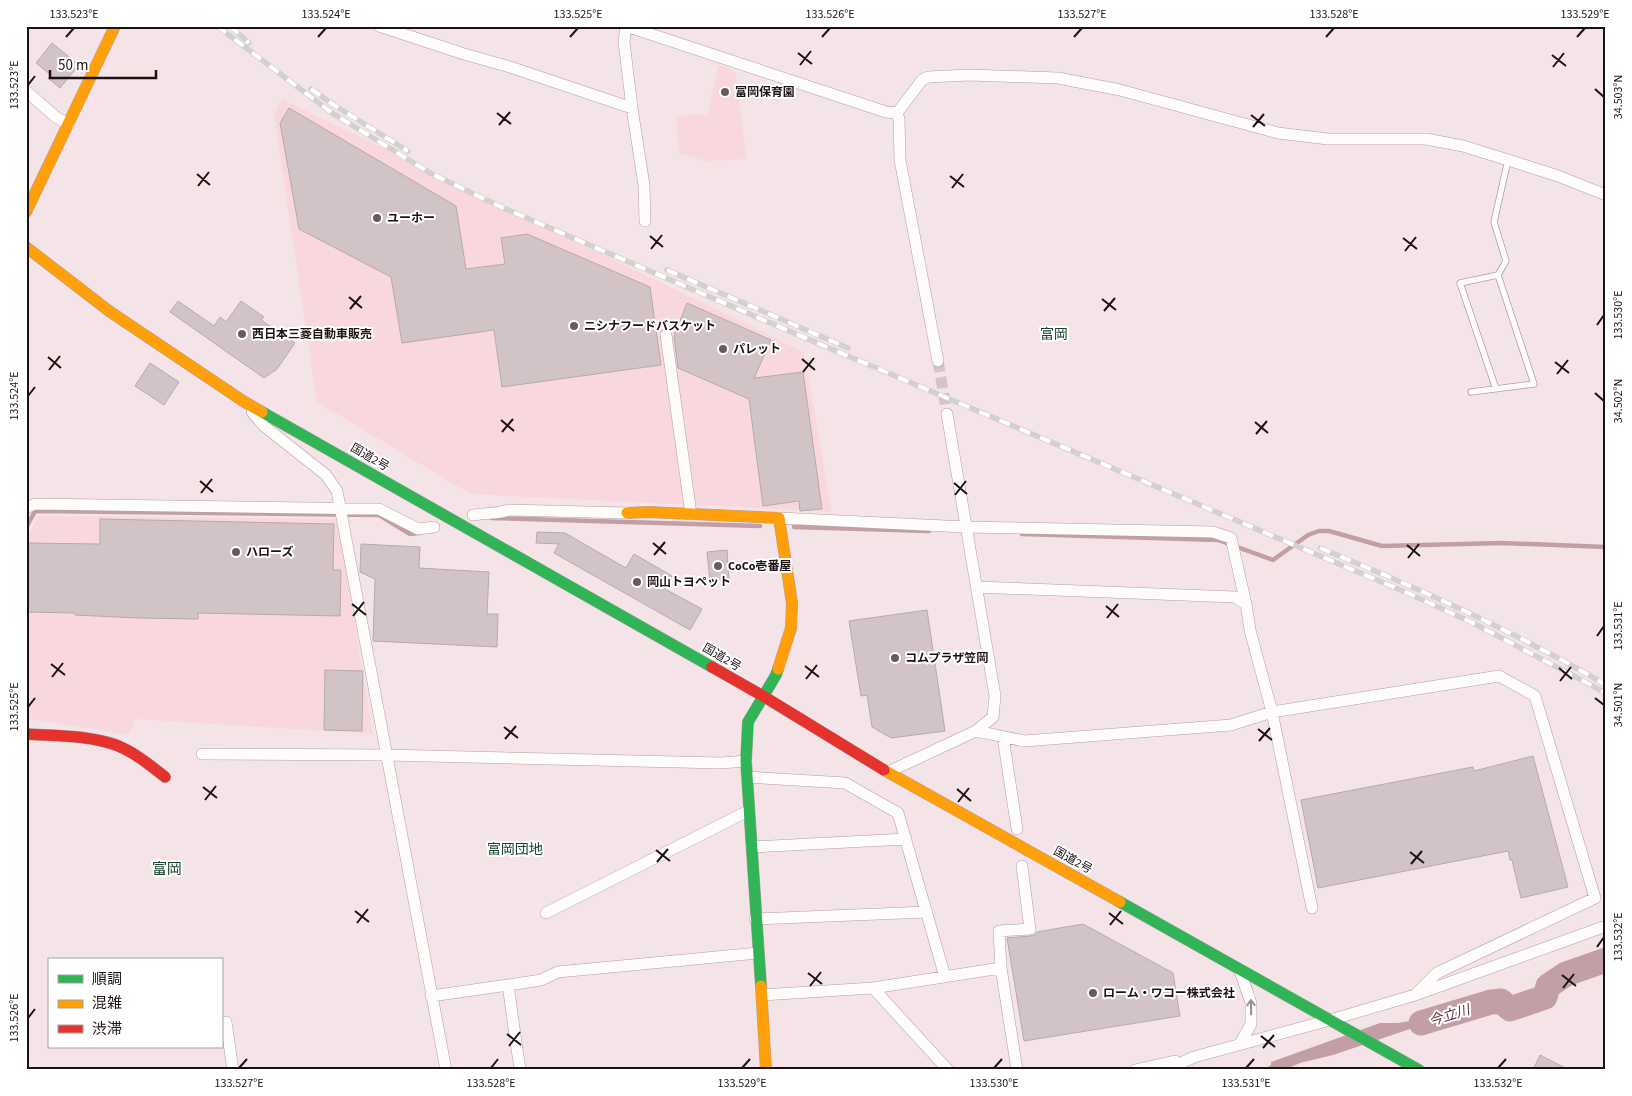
<svg xmlns="http://www.w3.org/2000/svg" width="1632" height="1096" viewBox="0 0 1632 1096" font-family="'Source Sans 3','Noto Sans JP',sans-serif">
	<rect width="100%" height="100%" fill="#f5e4e7"/>
	<path fill="#f8d8de" d="M718,65L735,70L747,159L706,161L679,153L676,116L708,114Z
		M282,99L804,352L832,512L470,494L317,402L274,115Z
		M38,516L337,519L373,734L135,719L129,735L26,718V539Z"/>
	<path fill="#c29fa6" d="M1455,1013L1443,1018L1444,1021L1434,1024L1422,1025L1333,1055L1300,1063L1284,1070H1262L1271,1065V1062L1380,1023H1398Z"/>
	<g fill="none" stroke-linecap="round" stroke-linejoin="round">
		<path stroke="#c29fa6" stroke-width="4.5" d="M491,518L760,526
			M794,527L929,531
			M26,528L35,511L379,515L410,534L419,533
			M1022,534L1218,540L1273,560L1308,535L1319,531H1329L1382,546L1502,543L1606,547"/>
		<path stroke="#c29fa6" stroke-width="25" d="M1421,1023L1491,1002L1501,1001L1510,1009L1545,997L1548,986L1566,974L1606,960"/>
	</g>
	<path fill="#d2c3c6" stroke="#b7a9ac" d="M52,43L79,65L60,88L48,78L51,75L36,63Z
		M289,108L456,206L466,269L505,264L501,238L527,234L650,287L661,365L502,387L494,330L402,343L391,277L299,229L280,123Z
		M178,301L214,326L220,317L226,322L241,301L264,317L261,320L295,343L277,369L264,378L170,312Z
		M687,303L771,340L754,378L803,372L822,509L800,511L799,501L763,506L749,399L678,368L674,336Z
		M150,363L179,382L164,405L135,386Z
		M100,519L334,524L333,570H341L340,616L198,613V619L138,618L75,615V613L26,612V543L100,544Z
		M537,532L565,533L626,568L634,554L672,576L665,589L702,609L690,630L554,553L559,544L536,543Z
		M361,544L420,547L419,568L489,572L487,614H498L497,647L373,641L375,579L360,572Z
		M727,550L729,579L710,581L707,552Z
		M927,610L945,731L891,738L872,727L867,695L861,696L849,621Z
		M325,670L363,671L362,731L324,730Z
		M1533,756L1568,887L1521,898L1512,860H1510L1508,851L1318,888L1301,800L1473,767L1474,771Z
		M1083,924L1173,973L1180,1016L1024,1041L1007,938L1030,936L1035,935L1037,932Z
		M1540,1055L1569,1070H1533Z"/>
	<g fill="none" stroke-linecap="round" stroke-linejoin="round">
		<path stroke="#d5c4c7" stroke-width="11" stroke-dasharray="11 5.5" stroke-linecap="butt" d="M938,361L947,414"/>
		<defs>
			<path id="lane" d="M1496,389L1460,283L1498,275
				M1471,392L1534,384L1498,275L1506,261L1494,222L1508,160"/>
			<path id="street" d="M379,26L464,54L510,67L632,108
				M626,26L886,112L897,113
				M626,26L624,42L632,108L644,185L645,221
				M26,91L57,118L69,124
				M897,113L922,80L928,77L970,75L1058,78L1120,90L1278,133L1328,139H1426L1463,146L1508,160L1558,176L1606,195
				M897,113L899,119L900,160L938,361
				M666,335L691,514
				M252,412L264,426L326,475L337,491L446,1070
				M26,508L35,504L379,509L418,529L434,527
				M473,515C486,513 497,514 509,510L627,513
				M779,518L966,527L1213,532L1231,538L1246,604L1250,630L1272,712L1312,908
				M976,587L1235,597L1246,604
				M976,731L1024,741L1231,725L1272,712L1499,676L1535,696L1595,898L1437,973L1415,995
				M1003,737L1017,829
				M202,754L386,755L721,763L746,761
				M888,772L976,731L993,717L995,696L947,414
				M747,777L845,783L898,813L945,977
				M752,847L906,839
				M546,913L748,811
				M755,919L927,912
				M1001,968L999,931L1030,929L1022,866
				M873,988L1001,968L1017,1070
				M762,995L873,988L948,1070
				M431,996L508,985
				M226,1022L233,1070
				M1240,1044L1251,1024V1003L1240,971
				M520,1070L508,985L541,980L558,972L758,953
				M1135,1070L1175,1061
				M1167,1070L1194,1057L1330,1020L1415,995L1606,926"/>
			<path id="fast" d="M262,412L712,667
				M1120,902L1419,1070
				M761,986L746,761L748,722L776,675L778,669"/>
			<path id="slow" d="M26,212L115,26
				M26,247L109,311L243,401L262,412
				M627,513L648,512L779,518L792,603L791,628L778,669
				M884,770L1120,902
				M761,986L766,1070"/>
			<path id="jam" d="M712,667L763,696L884,770
				M26,734C55,736 88,735 116,745C134,752 150,765 165,777"/>
		</defs>
		<use href="#lane" stroke="#afa0a3" stroke-width="7"/>
		<use href="#street" stroke="#afa0a3" stroke-width="12"/>
		<use href="#fast" stroke="#afa0a3" stroke-width="12"/>
		<use href="#slow" stroke="#afa0a3" stroke-width="12"/>
		<use href="#jam" stroke="#afa0a3" stroke-width="12"/>
		<use href="#lane" stroke="#fefbfb" stroke-width="5.5"/>
		<use href="#street" stroke="#fefbfb" stroke-width="11"/>
		<use href="#fast" stroke="#30b455" stroke-width="11"/>
		<use href="#slow" stroke="#ff9f0a" stroke-width="11"/>
		<use href="#jam" stroke="#e5322d" stroke-width="11"/>
		<defs>
			<path id="rail" d="M217,26L332,113L432,174L499,206L796,334L1410,594L1475,624L1606,693
				M230,26L249,43
				M311,89L337,107L408,151
				M667,270L848,348
				M1320,548C1418,588 1514,631 1606,685"/>
		</defs>
		<use href="#rail" stroke="#d4d0d0" stroke-width="5.5"/>
		<use href="#rail" stroke="#fff" stroke-width="4" stroke-dasharray="11" stroke-linecap="butt"/>
	</g>
	<defs><path id="oneway-shaft" d="M-6 0H5M1.5-3L5.5 0L1.5 3" fill="none" stroke-width="1.6" stroke-linecap="round" stroke-linejoin="round" transform="scale(1.25)"/></defs>
	<use stroke="#999293" href="#oneway-shaft" transform="translate(1251 1007) rotate(-91)"/>
	<path fill="none" stroke="#1d1113" stroke-width="2" d="M66,37L74,28M318,37L326,28M570,37L578,28M822,37L830,28M1074,37L1082,28M1326,37L1334,28M1577,37L1585,28M798,53L812,64M1552,55L1566,66M800,65L811,51M1553,67L1564,53M28,85L35,76M1595,89L1604,97M497,113L511,124M1251,115L1265,126M499,125L510,112M1253,127L1264,114M197,174L210,185M950,176L964,187M198,186L209,172M952,188L963,174M650,236L663,247M1403,238L1417,249M651,249L662,235M1405,251L1416,237M349,297L362,308M1102,299L1116,310M350,309L361,296M1104,311L1115,298M1597,325L1604,315M48,357L61,368M802,359L815,370M1555,362L1569,373M49,370L60,356M803,372L814,358M1557,374L1568,360M1595,393L1604,401M28,396L35,387M501,420L514,431M1255,422L1268,433M502,432L513,419M1256,434L1267,421M200,481L213,492M954,483L967,494M201,493L212,479M955,495L966,481M653,543L666,554M1407,545L1420,556M654,555L665,542M1408,558L1419,544M352,604L366,615M1106,606L1119,617M353,616L364,602M1107,618L1118,604M1597,636L1604,626M51,664L65,675M805,666L819,677M1559,668L1572,679M52,677L63,663M806,679L817,665M1560,681L1571,667M1595,698L1604,705M28,707L35,698M504,727L518,738M1258,729L1272,740M505,739L516,726M1259,741L1270,728M203,787L217,798M957,789L971,801M205,800L216,786M958,802L969,788M656,850L670,861M1410,852L1424,863M657,862L668,849M1411,864L1422,851M355,911L369,922M1109,913L1123,924M357,923L368,909M1110,925L1121,911M1597,947L1604,937M808,973L822,984M1562,975L1576,986M810,986L821,972M1563,988L1574,974M28,1018L35,1009M507,1034L521,1045M1261,1036L1275,1047M509,1046L520,1032M1263,1048L1274,1035M239,1068L247,1059M491,1068L498,1059M742,1068L750,1059M994,1068L1002,1059M1246,1068L1254,1059M1498,1068L1506,1059"/>
	<g fill="#695b5d" stroke="#fff" stroke-width="2">
		<circle cx="725" cy="92" r="5"/>
		<circle cx="377" cy="218" r="5"/>
		<circle cx="574" cy="326" r="5"/>
		<circle cx="242" cy="334" r="5"/>
		<circle cx="723" cy="349" r="5"/>
		<circle cx="236" cy="552" r="5"/>
		<circle cx="718" cy="566" r="5"/>
		<circle cx="637" cy="582" r="5"/>
		<circle cx="895" cy="658" r="5"/>
		<circle cx="1093" cy="993" r="5"/>
	</g>
	<g text-anchor="middle" stroke-width="4" stroke-linejoin="round" paint-order="stroke">
		<g font-size="12" font-weight="bold" fill="#1d1113" stroke="#fff" text-anchor="start">
			<text x="735" y="96">富岡保育園</text>
			<text x="387" y="222">ユーホー</text>
			<text x="584" y="330">ニシナフードバスケット</text>
			<text x="252" y="338">西日本三菱自動車販売</text>
			<text x="733" y="353">パレット</text>
			<text x="246" y="556">ハローズ</text>
			<text x="728" y="570">CoCo壱番屋</text>
			<text x="647" y="586">岡山トヨペット</text>
			<text x="905" y="662">コムプラザ笠岡</text>
			<text x="1103" y="997">ローム・ワコー株式会社</text>
		</g>
		<g font-size="12" fill="#1d1113" stroke="#fff">
			<text transform="translate(370 457) rotate(30)" y="4">国道2号</text>
			<text transform="translate(722 657) rotate(30)" y="4">国道2号</text>
			<text transform="translate(1073 860) rotate(29)" y="4">国道2号</text>
		</g>
		<g font-size="14" fill="#184430" stroke="#fff">
			<text x="1054" y="339">富岡</text>
			<text x="515" y="854">富岡団地</text>
		</g>
		<g font-size="14" font-style="italic" fill="#652b3b" stroke="#fff">
			<text transform="translate(1449 1015) rotate(-17)" y="5">今立川</text>
		</g>
		<g font-size="15" fill="#184430" stroke="#fff">
			<text x="167" y="874">富岡</text>
		</g>
	</g>
	<rect width="1632" height="1096" fill="none" stroke="#ffffff" stroke-width="55"/>
	<rect x="48" y="958" width="175" height="90" fill="#ffffff" stroke="#a5a0a1"/>
	<rect x="58" y="975" width="25" height="8" fill="#30b455" stroke="#a5a0a1"/>
	<text x="92" y="984" font-size="15" fill="#1d1113">順調</text>
	<rect x="58" y="1000" width="25" height="8" fill="#ff9f0a" stroke="#a5a0a1"/>
	<text x="92" y="1008" font-size="15" fill="#1d1113">混雑</text>
	<rect x="58" y="1025" width="25" height="8" fill="#e5322d" stroke="#a5a0a1"/>
	<text x="92" y="1034" font-size="15" fill="#1d1113">渋滞</text>
	<path d="M50 70v8h106v-8" fill="none" stroke="#1d1113" stroke-width="2.5"/>
	<text x="58" y="70" font-size="15" fill="#1d1113" stroke="#ffffff" stroke-width="4" paint-order="stroke">50 m</text>
	<rect x="28" y="28" width="1576" height="1040" fill="none" stroke="#1d1113" stroke-width="2"/>
	<g font-size="12" text-anchor="middle" fill="#1d1113">
		<text x="74" y="18">133.523°E</text>
		<text x="326" y="18">133.524°E</text>
		<text x="578" y="18">133.525°E</text>
		<text x="830" y="18">133.526°E</text>
		<text x="1082" y="18">133.527°E</text>
		<text x="1334" y="18">133.528°E</text>
		<text x="1585" y="18">133.529°E</text>
		<text transform="translate(14 85) rotate(-90)" y="4">133.523°E</text>
		<text transform="translate(1618 97) rotate(-90)" y="4">34.503°N</text>
		<text transform="translate(1618 315) rotate(-90)" y="4">133.530°E</text>
		<text transform="translate(14 396) rotate(-90)" y="4">133.524°E</text>
		<text transform="translate(1618 401) rotate(-90)" y="4">34.502°N</text>
		<text transform="translate(1618 626) rotate(-90)" y="4">133.531°E</text>
		<text transform="translate(1618 705) rotate(-90)" y="4">34.501°N</text>
		<text transform="translate(14 707) rotate(-90)" y="4">133.525°E</text>
		<text transform="translate(1618 937) rotate(-90)" y="4">133.532°E</text>
		<text transform="translate(14 1018) rotate(-90)" y="4">133.526°E</text>
		<text x="239" y="1087">133.527°E</text>
		<text x="491" y="1087">133.528°E</text>
		<text x="742" y="1087">133.529°E</text>
		<text x="994" y="1087">133.530°E</text>
		<text x="1246" y="1087">133.531°E</text>
		<text x="1498" y="1087">133.532°E</text>
	</g>
</svg>
